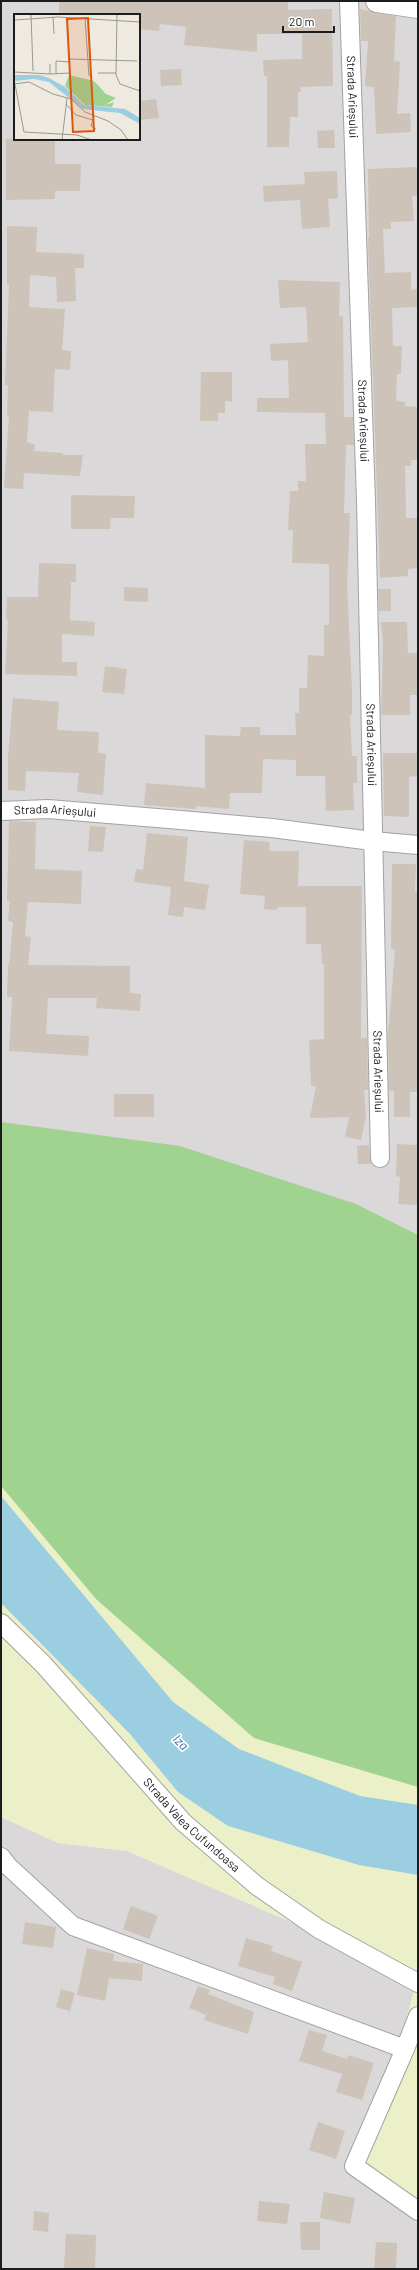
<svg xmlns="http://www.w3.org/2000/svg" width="419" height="2270" viewBox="0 0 419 2270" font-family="Barlow,sans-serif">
	<rect width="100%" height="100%" fill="#eeeae0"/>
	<path fill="#dad8d8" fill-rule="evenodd" d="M1,1H418V1258L1,1133ZM15,15H139V139H15Z
		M1,1817L58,1843L127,1851L418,1977L364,2167L418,2207V2269H1Z"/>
	<path fill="#ebf0c8" d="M1,1133L418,1258V1977L127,1851L58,1843L1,1817Z
		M418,1978V2207L364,2167Z"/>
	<path fill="#a0d290" d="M1,1122L180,1146L356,1204L418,1235V1787L254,1738L96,1599L1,1486Z"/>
	<path fill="#9bcee1" d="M1,1496L173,1702L239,1749L360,1796L418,1805V1875L359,1865L228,1826L178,1792L130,1734L1,1603Z"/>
	<path fill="#cec3b9" d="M59,1H288V10L332,9L333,86L301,87V92H298V117H290L289,147H267V76H264L263,60L302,59V34H257V52L184,45L186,27L160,24L159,31L139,29V15H59Z
		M360,9L396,16L394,61L400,62L397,114L410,113L411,132L376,134L374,87L365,86L368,41H361Z
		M181,69L182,85L161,86L160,70Z
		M156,99L159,118L139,120V101Z
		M334,130L335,148H318L317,131Z
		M6,139H55V164H81L80,191H55V199L6,200Z
		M418,167V196H412L414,221L391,222V229H383L385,273L411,272V290L418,289V307L392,308L393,346H402L401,374H397L396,401L405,402V406L418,407V460H411V466H405L406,518H418V568L408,569V576L380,578L368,238H369L368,169Z
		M337,171L338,198L328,199L330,227L302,229L300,200L264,202L263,186L305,184L304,172Z
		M7,226L37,227L36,252L84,254V268H75L76,301L57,302L56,277L30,275L29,307L65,309L62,350L71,351L70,370L55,369L53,412L29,411L27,442L35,445L34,451L63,453V455H83L80,476L24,473L23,489L4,488L9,416H7L8,385H5L9,285H7Z
		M278,280L340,282L339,316H343L344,417H353L354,445H346L344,513H350L347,586L352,688V715H350L352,756H357V783H353L354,810L326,811L325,776H296V760L263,759L262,793H230L229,809L196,806V809L144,805L146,783L205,788V735L240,736L241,727H260V735H296L295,713H299V688H307L308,655L324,656V625H329V564L292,563L293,530H288L290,491H298V481H306L305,444H326L325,413L257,412V398H289L288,360L271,361L270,344L308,342L306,307L280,308Z
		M201,372H232V402L225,401V413H218V421H200Z
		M71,495L135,496L134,518H111L110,529H71Z
		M39,563L76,564V582H71L70,620L95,622L94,636L62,634V662H77V676L5,674L8,620L6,619L7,597H38Z
		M124,587L148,588V602L124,601Z
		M378,589H391V611H379Z
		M381,622H407L408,653H418V695H410V715H381L383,643Z
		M105,666L127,669L124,694L102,692Z
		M13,698L59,702L57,730L99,732L98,753L106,754L103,795L77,792L79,773L26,771L25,791L8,790V757Z
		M383,753H418V776L409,777V817L384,816Z
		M9,821L36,822L35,869L82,871L81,904L28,902L25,936L31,937L28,965L130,966V993L141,994L140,1011L96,1008L97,998H48L46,1034L89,1036L88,1056L9,1051L12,997H7L8,965H9L13,922L8,921L10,901H7Z
		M90,826L106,827L103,852L88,851Z
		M147,833L188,837L184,881L209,885L205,910L184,907L183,917L168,915L171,887L134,882L136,869L143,870Z
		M244,840L270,842L269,851H299L298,886H362L361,1038H367L368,1090H364L366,1117L361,1140L345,1137L349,1117L310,1118L316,1086H311L309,1040L324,1039V964H322L321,944H306V907H278L277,910L264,909L265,896L240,894Z
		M392,864H416L415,891H418V1092H410V1117H394V1091H389L388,1037L395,950L391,949Z
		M114,1094H154V1117H114Z
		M397,1144L418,1145L417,1205L398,1204L400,1177L396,1176Z
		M369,1145L371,1164H358L357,1146Z
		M131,1906L158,1916L149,1939L123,1929Z
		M25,1922L56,1927L53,1948L22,1944Z
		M246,1938L273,1946L271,1951L302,1962L292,1991L273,1984L275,1977L238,1966Z
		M87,1948L114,1954L113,1961L143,1964L142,1981L109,1978L105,2001L77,1995Z
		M198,1986L210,1990L208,1994L254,2012L248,2034L204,2020L206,2015L189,2008Z
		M61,1989L75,1993L70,2011L56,2007Z
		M309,2030L327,2035L322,2051L347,2059L348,2055L374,2063L362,2100L336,2092L342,2074L299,2061Z
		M318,2122L345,2131L336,2159L309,2150Z
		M324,2192L355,2198L350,2224L320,2218Z
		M259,2201L290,2204L287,2224L257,2221Z
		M34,2211L49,2213L48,2232L33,2230Z
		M300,2222H320V2250H301Z
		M66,2234L96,2235L95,2269H64Z
		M376,2242L397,2243L396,2269L374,2268Z"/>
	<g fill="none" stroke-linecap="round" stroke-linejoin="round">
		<defs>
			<g id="minor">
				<path id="s1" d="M349,1L366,501L380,1158"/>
				<path id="s2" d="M1,811L48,809L169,819L272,828L372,841L418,845"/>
				<path id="s3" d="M1,1623L43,1664L183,1822L257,1886L319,1929L418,1983"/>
				<path d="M1,1857L8,1866L73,1926L405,2049L418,2016"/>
				<path d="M405,2049L354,2166L418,2211"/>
			</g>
			<path id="tertiary" d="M377,1L418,7"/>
		</defs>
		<use href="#minor" stroke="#a3a3a3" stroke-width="20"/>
		<use href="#tertiary" stroke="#a3a3a3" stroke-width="24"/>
		<use href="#minor" stroke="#fff" stroke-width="18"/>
		<use href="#tertiary" stroke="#fff" stroke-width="22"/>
	</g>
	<g text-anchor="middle" stroke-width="3.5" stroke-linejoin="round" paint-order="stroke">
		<g font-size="12" fill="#1c1c1c" stroke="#fff">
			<text dy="4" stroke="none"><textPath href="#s1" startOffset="96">Strada Arieșului</textPath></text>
			<text dy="4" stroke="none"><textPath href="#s1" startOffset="420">Strada Arieșului</textPath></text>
			<text dy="4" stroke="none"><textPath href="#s1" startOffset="744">Strada Arieșului</textPath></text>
			<text dy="4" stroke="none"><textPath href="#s2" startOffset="54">Strada Arieșului</textPath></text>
			<text dy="4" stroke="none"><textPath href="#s1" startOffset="1071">Strada Arieșului</textPath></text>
			<text dy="4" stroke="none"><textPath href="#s3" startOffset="278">Strada Valea Cufundoasa</textPath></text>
		</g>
		<g font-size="13" font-style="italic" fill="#3f74b4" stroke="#fff">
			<text transform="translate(181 1742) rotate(45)" y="5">Iza</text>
		</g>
	</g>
	<g transform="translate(14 14)">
		<rect width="126" height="126" fill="#eeeae0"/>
		<path d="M55,61L80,67L92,80L102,84L91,91L100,88L98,93L71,91L51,72Z" fill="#a0d290"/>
		<path d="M0,61H26L35,64L51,73L70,91L111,95L126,104V110L106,99L69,95L35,68L20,65L0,67Z" fill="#9bcee1"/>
		<path fill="none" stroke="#9a9892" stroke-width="1" d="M17,0L19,57M103,0L102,61L106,70L126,77M39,3L40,20M71,4L75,62M0,6L44,3L126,8M55,45L123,47M0,58L36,60V50M84,59H102M36,60L56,59L53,3M42,60V47L56,48M0,65L10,118L63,121L78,126M0,70L15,68L39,80L57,85L71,98L94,107L107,116L114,126M52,90L62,101L79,106L80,103M79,106L77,112L82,115M48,126L53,84"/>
		<path fill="#de560d" fill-opacity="0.15" stroke="#de560d" stroke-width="2" d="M74,4L80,117L59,118L53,5Z"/>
		<rect width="126" height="126" fill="none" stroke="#1c1c1c" stroke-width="2"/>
	</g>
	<rect width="419" height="2270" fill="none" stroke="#1c1c1c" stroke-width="4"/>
	<path d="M283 26v6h51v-6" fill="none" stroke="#1c1c1c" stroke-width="2"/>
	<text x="289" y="26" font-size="12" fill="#1c1c1c" stroke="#ffffff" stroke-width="3" paint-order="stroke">20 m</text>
</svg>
